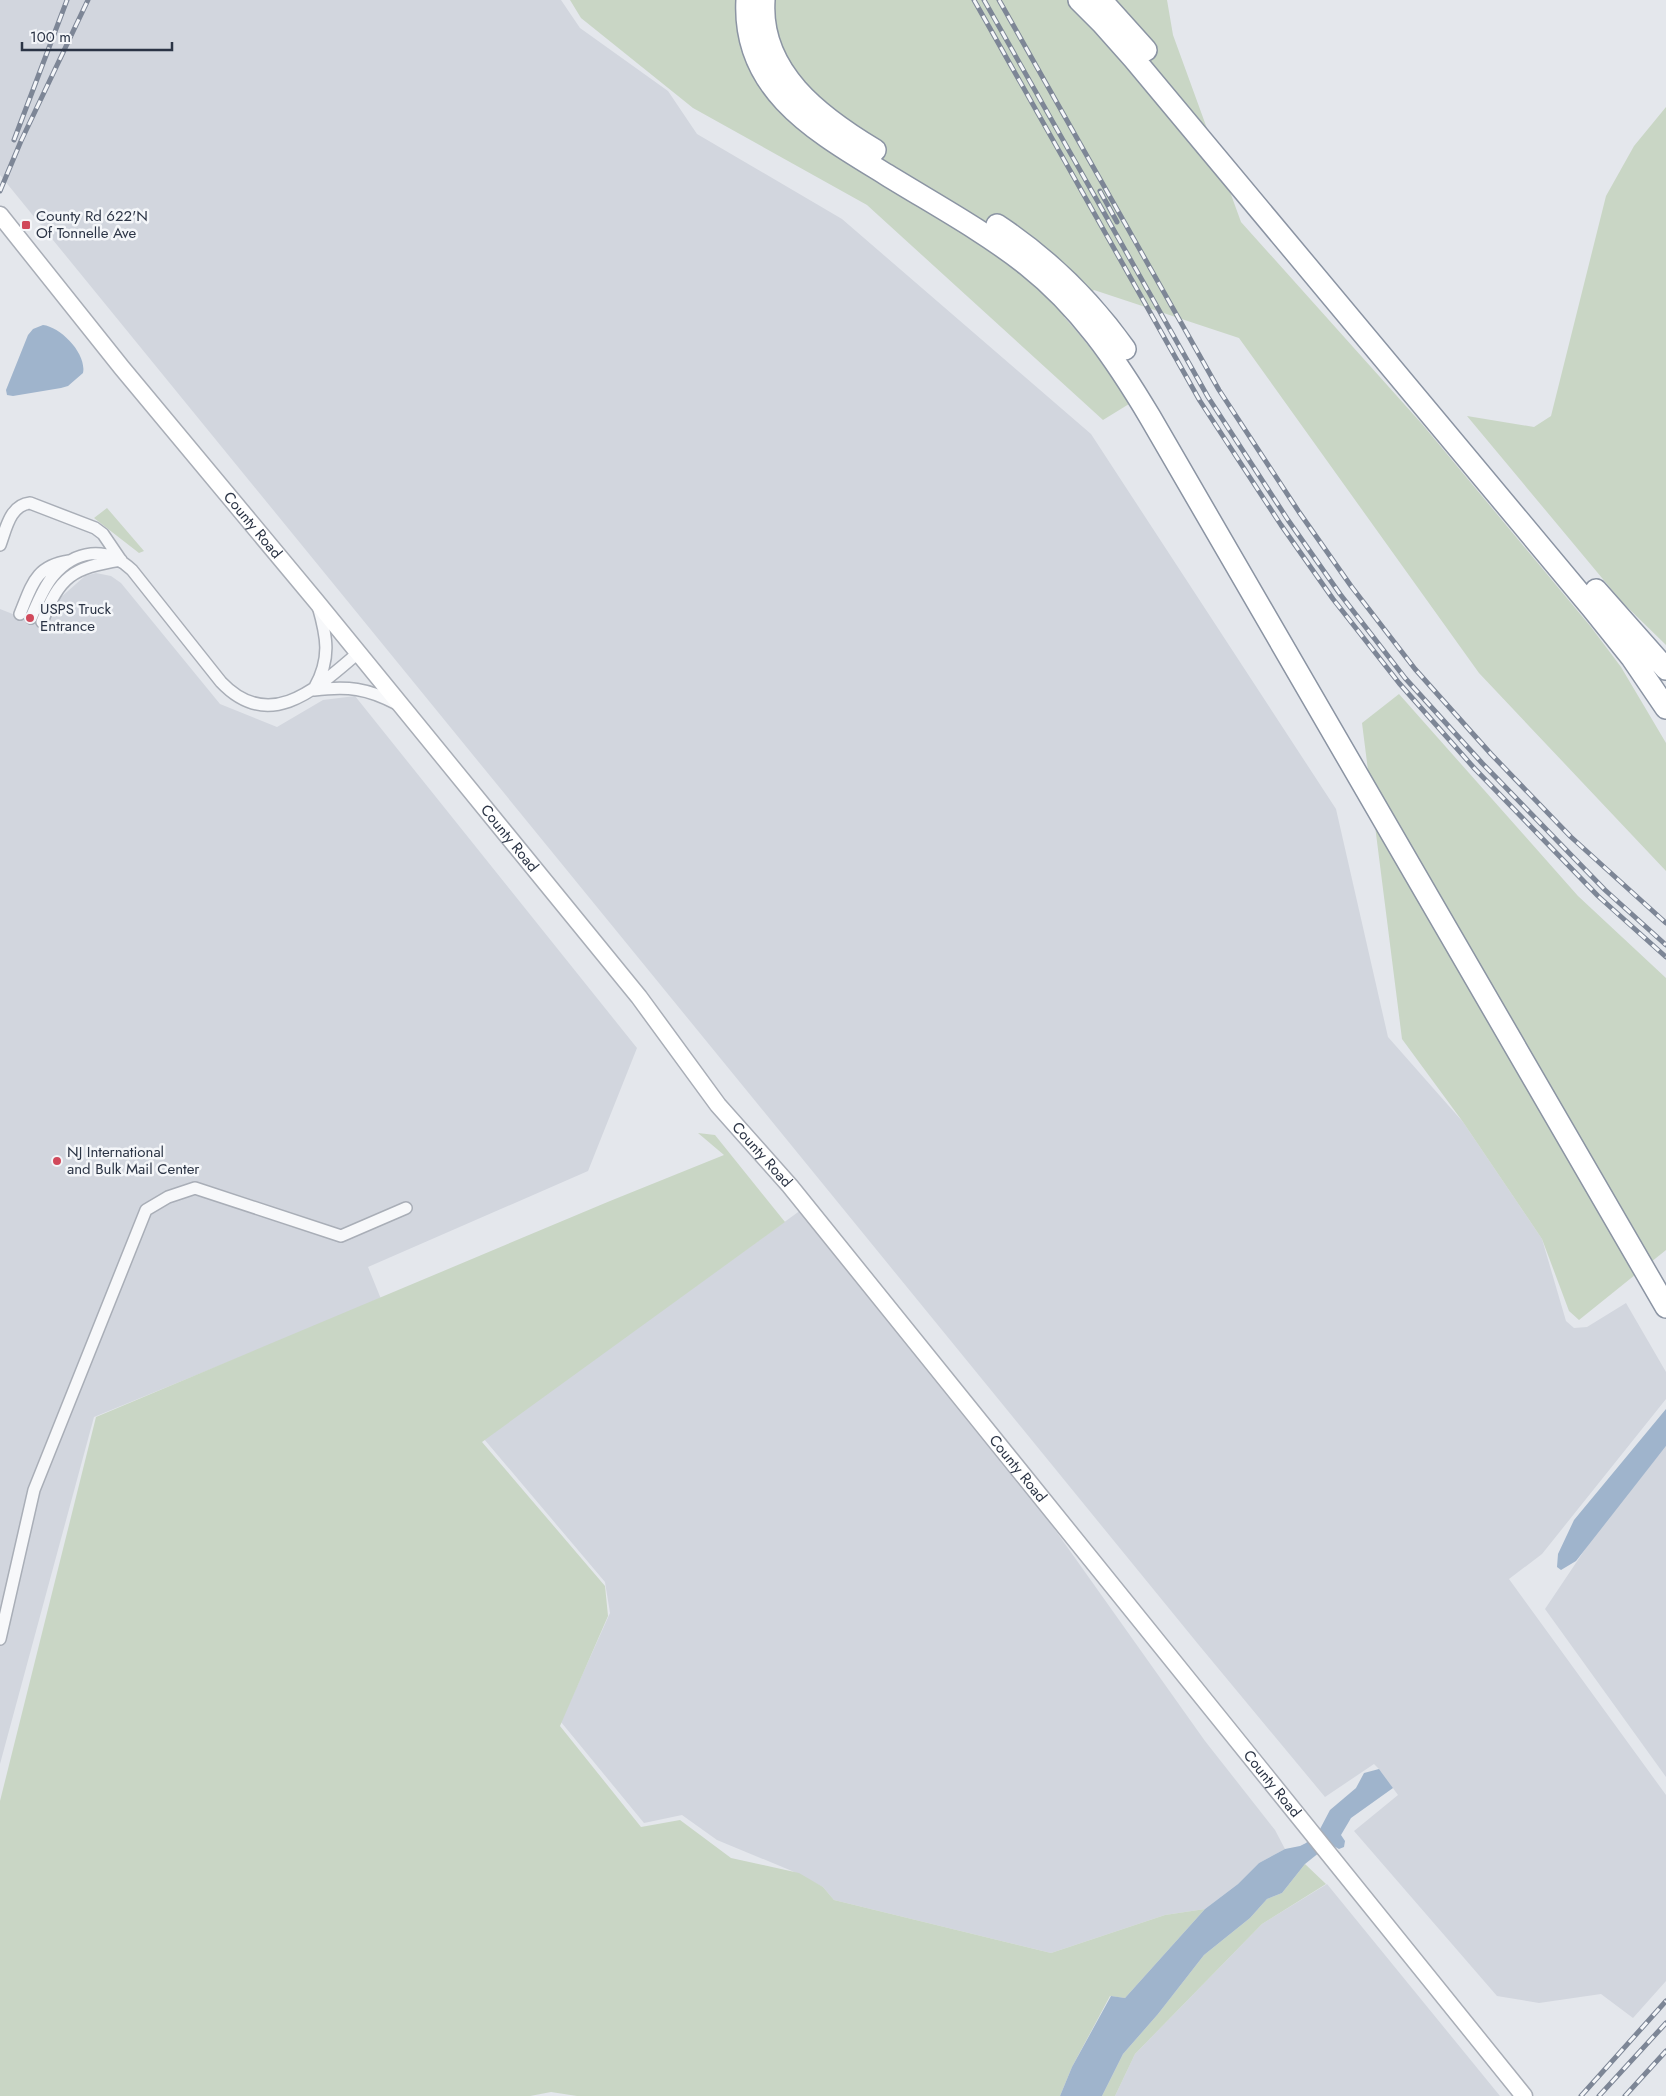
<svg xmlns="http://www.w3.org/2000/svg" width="1666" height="2096" viewBox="0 0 1666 2096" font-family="Jost,sans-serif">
	<rect width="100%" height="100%" fill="#e4e7ec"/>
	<path fill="#d2d6de" d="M0,0H561L580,28L668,91L697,134L842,219L1091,434L1336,809L1388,1037L1463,1122L1542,1239L1566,1321L1574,1328L1587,1327L1626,1303L1666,1372V1399L1542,1554L1509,1579L1666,1795V1981L1633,2018L1601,1994L1539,2003L1497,1996L1354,1831L1398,1795L1379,1769L1374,1764L1325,1797L1198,1644L0,175Z
		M96,573L111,576L121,583L220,704L277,727L323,700L355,696L637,1048L588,1171L368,1267L381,1299L94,1417L0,1764V609L43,626L54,605L60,598L85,576Z
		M801,1210L1031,1496L1205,1741L1275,1830L1285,1849L1259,1863L1238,1884L1205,1909L1165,1915L1051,1953L834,1900L823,1887L792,1871L717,1840L682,1815L644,1823L561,1722L610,1613L605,1582L484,1439Z
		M1666,1446V1777L1545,1609L1594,1536Z
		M1327,1884L1500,2096H1115L1135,2054L1262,1924Z"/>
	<path fill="#c9d6c5" d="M570,0H1167L1173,35L1241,222L1422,424L1591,627L1621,667L1666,743V871L1479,673L1239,338L1094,290L1064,317C1089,344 1110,373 1129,404L1103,420L867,205L693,108L581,18Z
		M1666,107V645L1622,602L1467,416L1534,427L1551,416L1606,196L1634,146Z
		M107,508L144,551L139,553L94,518Z
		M1399,694L1578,896L1666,978V1250L1579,1320L1569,1311L1542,1239L1463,1122L1402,1039L1362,723Z
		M698,1133L715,1135L785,1222L482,1442L605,1586L608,1616L560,1726L641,1827L680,1820L731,1858L799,1873L823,1887L834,1900L1051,1953L1165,1915L1205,1909L1125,1998L1110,1996L1072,2067L1060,2096H577L551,2092L530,2096H0V1801L96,1417L610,1201L724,1155Z
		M1305,1864L1326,1884L1262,1924L1135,2054L1115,2096H1102L1123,2054L1158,2014L1204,1955L1250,1918L1267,1899L1282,1893Z"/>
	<path fill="#9fb4cc" d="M43,325C61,327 87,354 83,373L68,386L61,388L13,396L7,395L6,390L28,335L33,329Z
		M1666,1409V1446L1576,1561L1561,1570L1557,1567L1558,1554L1574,1520Z
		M1379,1769L1393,1788L1351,1818L1341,1835L1345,1841L1344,1847L1339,1849L1330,1844L1305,1864L1282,1893L1267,1899L1250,1918L1204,1955L1158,2014L1123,2054L1102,2096H1060L1072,2067L1111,1996L1125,1998L1205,1909L1238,1884L1259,1863L1285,1849L1300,1846L1306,1843L1320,1829L1330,1810L1356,1788L1364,1773Z"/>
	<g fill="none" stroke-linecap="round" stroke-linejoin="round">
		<defs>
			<path id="minor" d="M0,545C6,529 10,505 30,503L95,528L103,534L120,559
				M20,614C32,585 35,566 69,561
				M31,618C37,604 43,588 53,576C75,550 106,545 132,570L221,682C270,734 318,687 358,653
				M42,622C60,576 72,568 121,560
				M315,687C331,658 327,637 318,606
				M314,690C348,686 367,688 397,704
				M0,1639L34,1490L146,1210L168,1197L195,1188L341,1236L406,1208"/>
			<g id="secondary">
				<path id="s1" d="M0,215L122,368L316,601L639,997L718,1105L790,1186L1524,2096"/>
			</g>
			<path id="motorway" d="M747,0C742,92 819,133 887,175C934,204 984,231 1027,265C1080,307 1116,360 1150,417L1666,1307
				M764,0C759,72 820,117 875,150
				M1079,0L1102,23L1134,59L1592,608L1632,658L1666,708
				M1101,0L1146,50
				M997,225C1047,258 1090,300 1125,349
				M1596,590L1666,669"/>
		</defs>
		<use href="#minor" stroke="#a9aeb7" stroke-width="14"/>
		<use href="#secondary" stroke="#a9aeb7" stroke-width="19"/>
		<use href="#motorway" stroke="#8b94a3" stroke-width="24"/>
		<use href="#minor" stroke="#f7f8fa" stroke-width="11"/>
		<use href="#secondary" stroke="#fff" stroke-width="16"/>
		<use href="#motorway" stroke="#fff" stroke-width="21"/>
		<defs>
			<path id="rail" d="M974,0L1200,401L1281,525L1333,599L1399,683L1475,769L1598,896L1666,957
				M984,0L1208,397L1288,520L1340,594L1405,678L1482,763L1605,890L1666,945
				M999,0L1219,390L1299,512L1351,586L1415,669L1491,754L1571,837L1666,923
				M14,140L67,0
				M0,191L21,141L88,0
				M1100,191L1117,222
				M1581,2096L1666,2001
				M1599,2096L1666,2023
				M1625,2096L1666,2051"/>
		</defs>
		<use href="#rail" stroke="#7d8696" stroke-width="5"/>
		<use href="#rail" stroke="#f4f6f9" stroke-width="3" stroke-dasharray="9" stroke-linecap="butt"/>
	</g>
	<g fill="#d1495b" stroke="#f4f6f9" stroke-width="2">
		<rect x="21" y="220" width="10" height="10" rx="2.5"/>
		<circle cx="30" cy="618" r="5"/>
		<circle cx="57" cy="1161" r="5"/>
	</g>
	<g text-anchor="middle" stroke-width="5" stroke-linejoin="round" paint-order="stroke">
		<g font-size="15" fill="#2b3445" stroke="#f4f6f9" text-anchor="start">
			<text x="36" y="221">County Rd 622'N<tspan x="36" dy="17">Of Tonnelle Ave</tspan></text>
			<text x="40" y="614">USPS Truck<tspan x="40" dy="17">Entrance</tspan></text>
			<text x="67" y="1157">NJ International<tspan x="67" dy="17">and Bulk Mail Center</tspan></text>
		</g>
		<g font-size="15" fill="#2b3445" stroke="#f4f6f9">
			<text dy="5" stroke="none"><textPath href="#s1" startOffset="400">County Road</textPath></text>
			<text dy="5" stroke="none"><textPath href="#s1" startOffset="805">County Road</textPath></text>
			<text dy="5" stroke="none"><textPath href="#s1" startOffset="1210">County Road</textPath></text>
			<text dy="5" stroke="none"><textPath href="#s1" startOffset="1615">County Road</textPath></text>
			<text dy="5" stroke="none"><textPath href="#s1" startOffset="2020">County Road</textPath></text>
		</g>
	</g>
	<path d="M22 42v8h150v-8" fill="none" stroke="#2b3445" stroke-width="2.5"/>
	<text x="30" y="42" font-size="15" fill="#2b3445" stroke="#f4f6f9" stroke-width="4" paint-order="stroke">100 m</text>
</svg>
